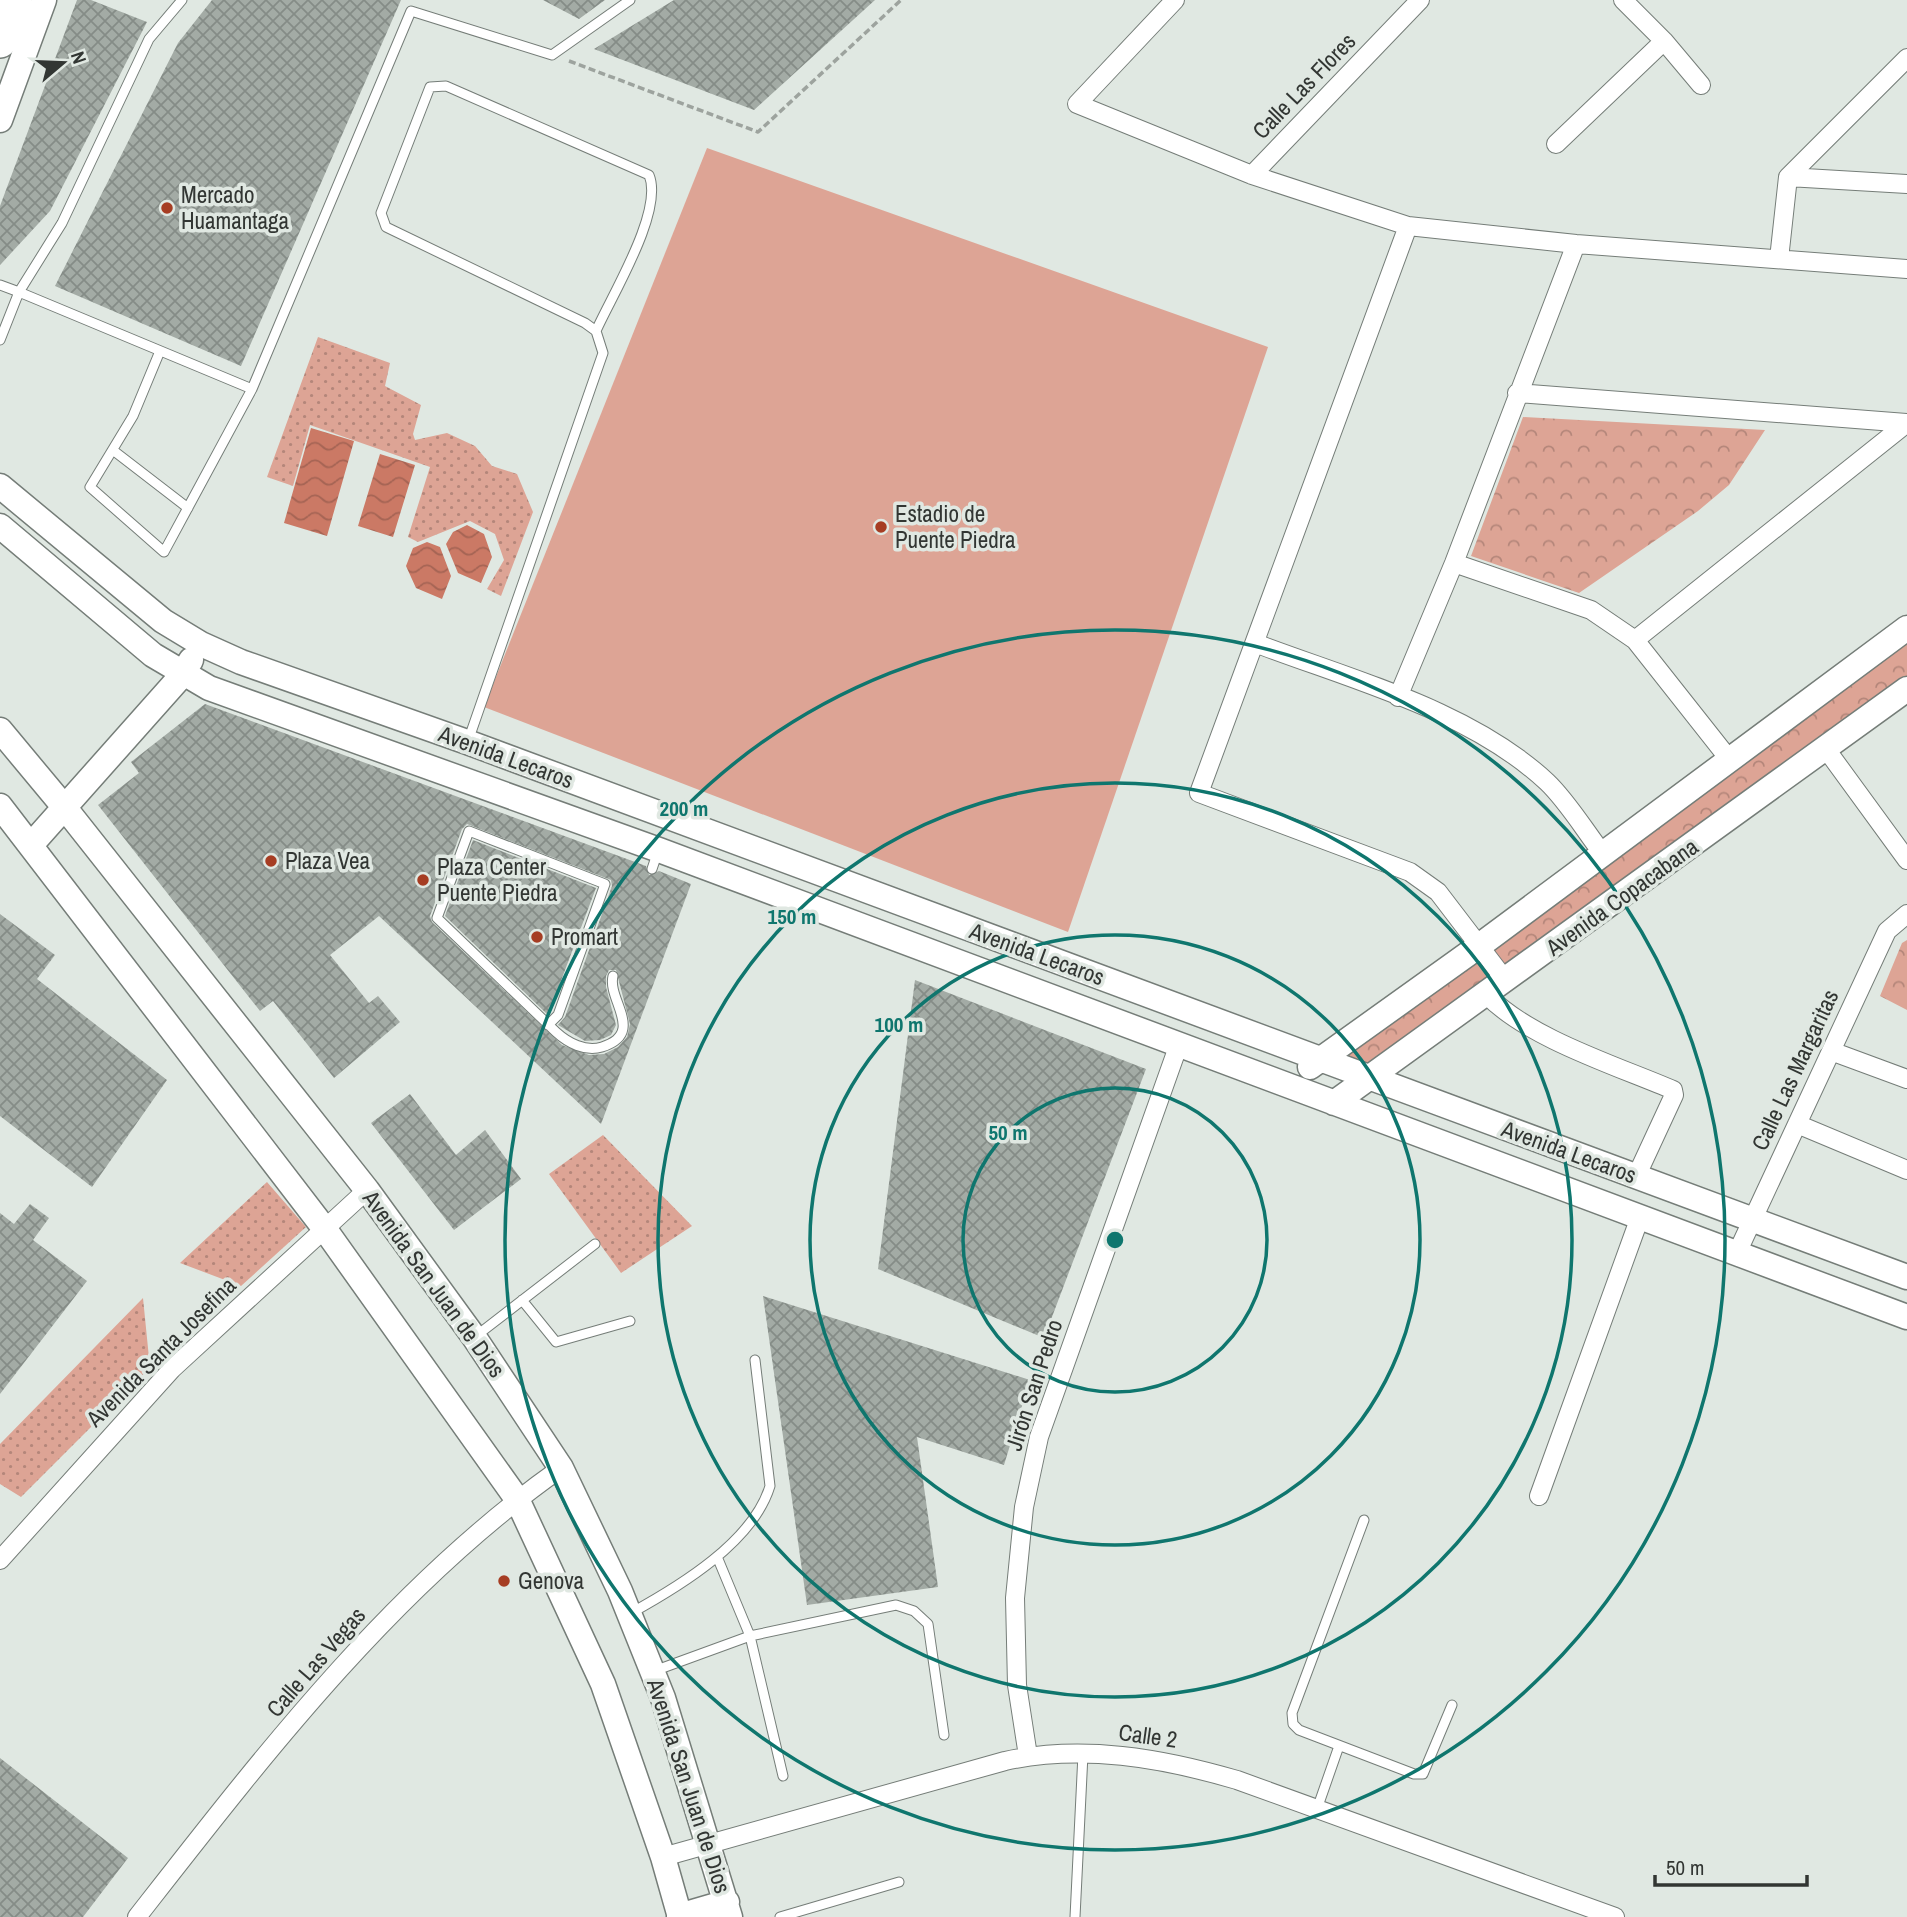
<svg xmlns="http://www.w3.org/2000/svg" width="1907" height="1917" viewBox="0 0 1907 1917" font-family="'Archivo Narrow',sans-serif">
	<defs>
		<pattern id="grass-dots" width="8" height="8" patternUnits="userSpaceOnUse" patternTransform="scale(1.75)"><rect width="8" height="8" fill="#dda495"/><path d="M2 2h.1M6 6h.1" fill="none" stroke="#b4867a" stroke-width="1.8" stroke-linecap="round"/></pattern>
		<pattern id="forest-crowns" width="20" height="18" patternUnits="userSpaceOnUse" patternTransform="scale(1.75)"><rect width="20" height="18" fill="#dda495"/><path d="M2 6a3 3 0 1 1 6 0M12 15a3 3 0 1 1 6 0" fill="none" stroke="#b4867a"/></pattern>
		<pattern id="water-waves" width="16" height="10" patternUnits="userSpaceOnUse" patternTransform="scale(1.75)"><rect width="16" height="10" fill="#cb7965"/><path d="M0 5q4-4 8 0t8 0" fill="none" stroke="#a56454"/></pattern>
		<pattern id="building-cross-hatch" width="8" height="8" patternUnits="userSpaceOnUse" patternTransform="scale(1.75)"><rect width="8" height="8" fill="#a3aba5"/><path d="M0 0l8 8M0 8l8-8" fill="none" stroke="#858c87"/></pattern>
	</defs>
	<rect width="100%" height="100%" fill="#e0e8e2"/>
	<path fill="url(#grass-dots)" d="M318,337L390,363L385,386L421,405L413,434L415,440L447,433L475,446L492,466L517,474L533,512L501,596L487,589L504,560L495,534L470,521L418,542L408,537L430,467L310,425L293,486L267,477Z
		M603,1135L692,1226L621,1273L549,1174Z
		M267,1182L306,1227L241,1286L180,1263Z
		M143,1298L150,1368L21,1497L0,1484V1444Z"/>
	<path fill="url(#forest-crowns)" d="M1523,417L1765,430L1729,485L1698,511L1579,593L1471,556Z
		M1907,640V678L1507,974L1486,948Z
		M1907,940V1010L1880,996L1902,943Z
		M1478,951L1501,981L1367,1073L1326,1059Z"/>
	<path fill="#dda495" d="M707,148L1268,347L1068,932L484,707Z"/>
	<path fill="url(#water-waves)" d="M311,428L354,441L327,536L284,523Z
		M380,454L415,465L393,537L358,526Z
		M467,525L484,534L492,557L481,583L458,573L446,544L453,532Z
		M427,542L440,547L451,576L442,599L416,588L406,566L413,548Z"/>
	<path fill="url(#building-cross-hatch)" fill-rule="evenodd" d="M77,0H91L147,22L50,211L0,265V206Z
		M212,0H401L241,366L55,286L178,43Z
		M543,0H605L579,19Z
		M674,0H875L754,110L594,49Z
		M205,704L646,866L649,875L659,871L691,884L601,1124L379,916L330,955L369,1003L378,996L400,1022L334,1078L273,1001L260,1011L98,805L139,773L131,762ZM467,824L611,880L612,886L565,1017L558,1025L585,1041L600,1040L611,1035L616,1025L606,987V976L609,970H616L630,1024L627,1037L618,1047L604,1054L589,1055L562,1045L432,922L430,916L462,829Z
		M473,840L596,888L548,1015L445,916Z
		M0,914L55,955L37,979L167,1080L92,1187L0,1116Z
		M915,980L1146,1069L1044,1338L878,1269Z
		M410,1094L456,1155L485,1130L521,1179L454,1230L371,1123Z
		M30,1204L49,1218L33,1240L87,1281L0,1394V1213L14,1224Z
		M763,1296L1030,1380L1004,1465L917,1437L938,1587L807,1605Z
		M0,1758L128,1858L83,1917H0Z"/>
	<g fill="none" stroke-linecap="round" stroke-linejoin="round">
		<defs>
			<path id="lane" d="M0,285L19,292L62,223L149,39L182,0
				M0,340L19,292L252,389
				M160,351L133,416L90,487L164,552L252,389L411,11L552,55L630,0
				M114,451L188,508
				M468,741L603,353L596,331L585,323L386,227L381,213L430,87L446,86L649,175C664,211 612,295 596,331
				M652,869L658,851
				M548,1025L558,1015L605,884L469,831L437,918L556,1032C568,1043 585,1052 602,1047C646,1033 607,1000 613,976
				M522,1300L556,1342L630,1321
				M476,1336L595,1244
				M1364,1520L1292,1713L1293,1724L1299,1730L1414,1774H1423L1452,1705
				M718,1559L750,1636L783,1776
				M631,1613C680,1586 753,1542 770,1486L755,1360
				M654,1671L750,1636L896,1605L914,1611L928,1624L944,1735
				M1317,1809L1339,1746
				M780,1917L899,1882
				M1075,1917L1083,1754"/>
			<path id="street" d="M1175,0L1077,104L1252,175L1408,226L1576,244L1907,269
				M1623,0L1664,41L1701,85
				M1556,144L1664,41
				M1252,175L1420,0
				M1788,177L1907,184
				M1408,226L1199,793L1410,872L1438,892L1506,981
				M1779,259L1788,177L1907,58
				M1517,393L1907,423
				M1454,563L1591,610L1635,640L1729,759
				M1635,640L1907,423
				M1255,643C1352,680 1470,710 1547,782C1568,802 1585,831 1603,854
				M1398,697L1454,563L1576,244
				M1826,749L1907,860
				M1487,995C1528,1038 1617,1066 1673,1090L1674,1095L1636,1177
				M1831,1051L1907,1079
				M1797,1124L1907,1170
				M1737,1253L1887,931L1907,914
				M1539,1496L1640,1217
				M0,1560L172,1369L367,1190
				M1028,1756L1017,1685L1015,1598L1024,1507L1039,1437L1179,1044
				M663,1857L1005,1761C1082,1744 1162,1758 1237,1780L1615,1917
				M137,1917C262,1757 393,1586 561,1468"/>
			<path id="secondary" d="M0,120L44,0
				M0,486L163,621L201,644L241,662L467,742L1907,1277
				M0,526L153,655L209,688L659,850L1907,1317
				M0,730L65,808L367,1190L474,1337L561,1468L620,1591L663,1698L730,1917
				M0,806L324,1228L517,1499L603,1684L663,1857L680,1917
				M31,845L183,674L191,660
				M1310,1067L1479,946L1907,628
				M1334,1103L1907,689
				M679,1916L727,1902"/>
			<path id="highway" d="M0,41L15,0"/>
		</defs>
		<use href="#lane" stroke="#757d78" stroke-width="11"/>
		<use href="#street" stroke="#757d78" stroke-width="20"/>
		<use href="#secondary" stroke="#757d78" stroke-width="27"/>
		<use href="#highway" stroke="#757d78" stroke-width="36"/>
		<path stroke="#9da39e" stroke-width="3.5" stroke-dasharray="7 3.5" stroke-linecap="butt" d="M569,61L758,132L901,0"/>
		<use href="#lane" stroke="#fff" stroke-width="9"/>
		<use href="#street" stroke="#fff" stroke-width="18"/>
		<use href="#secondary" stroke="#fff" stroke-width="24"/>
		<use href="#highway" stroke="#fff" stroke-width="33"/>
	</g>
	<g fill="none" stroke="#0f766e" stroke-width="3.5">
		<circle cx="1115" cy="1240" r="152"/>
		<circle cx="1115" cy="1240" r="305"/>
		<circle cx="1115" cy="1240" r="457"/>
		<circle cx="1115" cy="1240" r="610"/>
	</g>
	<g fill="#a63d23" stroke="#e0e8e2" stroke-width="2.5">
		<circle cx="167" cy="208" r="7"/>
		<circle cx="881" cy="527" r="7"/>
		<circle cx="271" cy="861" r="7"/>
		<circle cx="423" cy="880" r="7"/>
		<circle cx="537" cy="937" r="7"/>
		<circle cx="504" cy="1581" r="7"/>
	</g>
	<g text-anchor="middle" stroke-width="7" stroke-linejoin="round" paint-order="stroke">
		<g font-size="23" fill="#323633" stroke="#e0e8e2">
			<text transform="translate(1304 86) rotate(-46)" y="8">Calle Las Flores</text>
			<text transform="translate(506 757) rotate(20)" y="8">Avenida Lecaros</text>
			<text transform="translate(1622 897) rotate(-36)" y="8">Avenida Copacabana</text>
			<text transform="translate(1037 954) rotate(20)" y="8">Avenida Lecaros</text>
			<text transform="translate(1795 1070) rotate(-65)" y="8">Calle Las Margaritas</text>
			<text transform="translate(1569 1152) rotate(20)" y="8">Avenida Lecaros</text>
			<text transform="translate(434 1284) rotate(54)" y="8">Avenida San Juan de Dios</text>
			<text transform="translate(161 1352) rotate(-45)" y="8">Avenida Santa Josefina</text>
			<text transform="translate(1034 1385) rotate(-72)" y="8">Jirón San Pedro</text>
			<text transform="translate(316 1662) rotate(-49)" y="8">Calle Las Vegas</text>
			<text transform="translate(1148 1736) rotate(8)" y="8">Calle 2</text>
			<text transform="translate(689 1786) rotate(72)" y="8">Avenida San Juan de Dios</text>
		</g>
		<g font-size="23" fill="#323633" stroke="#e0e8e2" text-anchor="start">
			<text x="181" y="203">Mercado<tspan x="181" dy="26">Huamantaga</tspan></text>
			<text x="895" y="522">Estadio de<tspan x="895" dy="26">Puente Piedra</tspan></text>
			<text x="285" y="869">Plaza Vea</text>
			<text x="437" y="875">Plaza Center<tspan x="437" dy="26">Puente Piedra</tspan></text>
			<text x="551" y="945">Promart</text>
			<text x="518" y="1589">Genova</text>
		</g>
	</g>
	<circle cx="1115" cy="1240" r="10" fill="#0f766e" stroke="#e0e8e2" stroke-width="3.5"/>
	<g font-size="21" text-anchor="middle" font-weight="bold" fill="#0f766e" stroke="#e0e8e2" stroke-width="7" stroke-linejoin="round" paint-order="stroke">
		<text x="684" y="816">200 m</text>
		<text x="792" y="924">150 m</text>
		<text x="899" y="1032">100 m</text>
		<text x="1008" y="1140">50 m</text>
	</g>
	<g transform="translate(63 63) rotate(71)" stroke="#e0e8e2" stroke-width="5" paint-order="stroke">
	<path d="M0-5L12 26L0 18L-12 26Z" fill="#323633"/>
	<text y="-10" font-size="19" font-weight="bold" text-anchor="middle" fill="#323633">N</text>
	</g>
	<path d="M1655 1875v10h152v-10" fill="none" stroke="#323633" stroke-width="3.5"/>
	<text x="1666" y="1875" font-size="21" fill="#323633" stroke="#e0e8e2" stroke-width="5" paint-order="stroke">50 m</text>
</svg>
